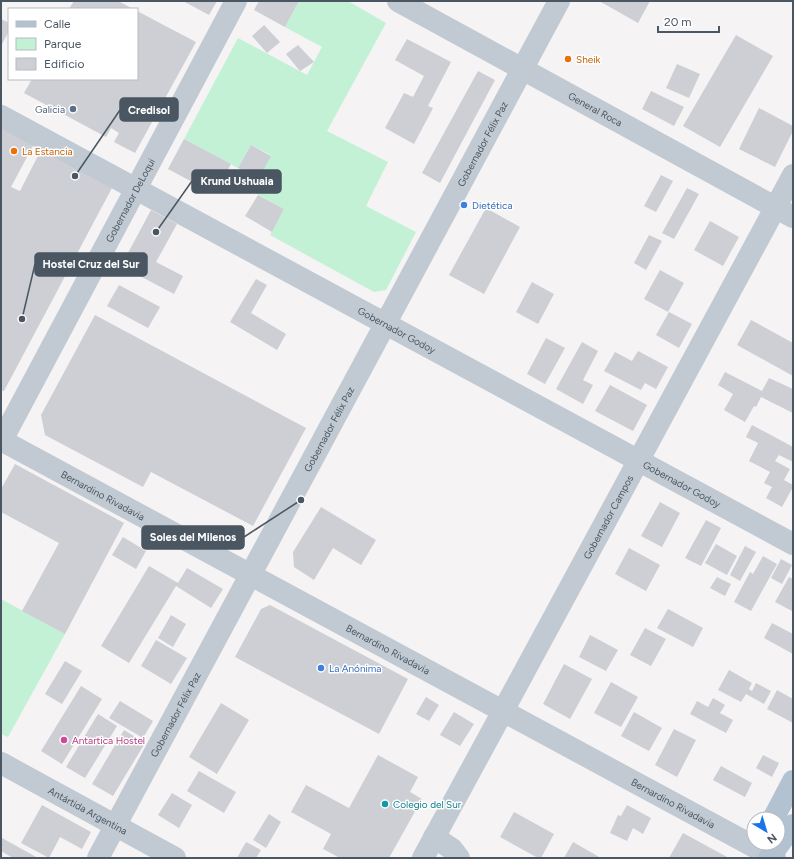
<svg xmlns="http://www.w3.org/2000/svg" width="794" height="859" viewBox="0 0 794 859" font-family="Figtree,sans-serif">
	<rect width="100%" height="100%" fill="#f5f3f3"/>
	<path fill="#c3f1d5" d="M299,1H348L386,23L327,131L388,162L366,206L416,232L386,290L374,292L270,235L284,209L252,191L271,155L251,145L238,168L184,139L238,38L307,75L322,47L285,27Z
		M1,599L65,634L8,737L1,734V709L2,706L1,705Z"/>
	<path fill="#cdcfd5" d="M74,1H118L133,9H69Z
		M183,1H217L209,15Z
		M259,1H299L285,27L254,10Z
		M602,1H650L638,23L601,2Z
		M137,11L196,42L135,153L114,142L119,133L111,128L106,137L24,93L32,79H137Z
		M1,19L9,23V31L1,46Z
		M264,25L280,42L267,53L252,36Z
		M736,35L773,56L720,147L683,126Z
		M407,39L451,62L428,106L433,108L414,144L385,128L404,93L413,97L424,76L395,60Z
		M298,45L314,62L300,71L286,54Z
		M677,64L700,74L689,98L666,88Z
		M478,71L495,80L440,183L422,173Z
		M651,91L684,107L674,126L642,109Z
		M759,108L793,126V131L775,167L739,149Z
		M1,126L34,144L11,187L20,191L42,148L113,186L4,391L1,390Z
		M184,139L231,164L215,194L168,169Z
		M251,145L271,156L259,178L238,168Z
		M661,175L673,181L656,212L644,206Z
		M687,188L699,194L674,239L662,233Z
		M258,195L284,209L272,232L245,216Z
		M486,208L520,227L484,294L449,275Z
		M151,210L177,224L156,262L183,276L174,294L121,266Z
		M710,221L739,237L723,266L694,250Z
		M649,235L662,241L646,270L634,263Z
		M660,270L684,283L668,312L644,299Z
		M256,279L267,285L251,313L286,334L277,350L230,322Z
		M532,282L554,294L538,324L516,312Z
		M119,285L160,307L148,328L107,306Z
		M669,312L692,324L679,348L656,335Z
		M95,315L306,428L253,526L151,472L143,487L45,435L41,415Z
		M751,320L793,343V376L737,345Z
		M546,338L565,348L545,384L527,374Z
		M582,342L598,351L583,380L593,385L583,404L556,389Z
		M638,351L668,367L656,389L645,383L641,390L604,371L615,352L632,361Z
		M725,372L762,391L769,378L793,389V413L761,397L756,407L754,406L745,422L724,410L733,394L718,385Z
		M610,385L647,405L633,431L595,411Z
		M752,425L793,447V462L779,455L775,461L790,469L784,480L793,485V487L782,507L766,498L772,487L764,483L770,472L749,461L758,443L746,437Z
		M15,464L124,523L65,634L22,611L59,543L1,512V489Z
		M660,502L680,513L662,547L641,536Z
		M321,507L376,540L361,565L333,548L314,580L294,567L293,552Z
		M706,520L721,528L701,566L685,558Z
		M123,537L146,551L136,569L112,555Z
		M716,544L737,556L727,575L705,563Z
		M745,546L756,552L740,581L730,575Z
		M629,548L660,565L646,591L615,574Z
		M763,556L777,564L751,611L734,602L750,572L753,574Z
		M781,559L792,565L782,584L771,578Z
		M149,566L178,583L187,568L223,589L211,608L176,586L129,663L101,646Z
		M717,577L731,584L725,596L710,588Z
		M789,577L793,579V609L792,611L775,602Z
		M270,605L408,679L379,734L235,657L261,609Z
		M668,609L703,628L693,647L657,628Z
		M171,615L186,624L173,647L158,638Z
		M772,623L793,634V654L764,638Z
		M645,628L666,639L651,666L630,655Z
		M590,635L618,650L606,671L579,657Z
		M156,640L187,658L171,684L141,666Z
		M65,661L82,671L62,704L45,694Z
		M564,664L592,679L570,719L543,704Z
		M729,670L752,683L749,689L752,691L756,683L771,691L764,704L746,694L741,702L718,690Z
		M611,682L638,697L621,727L594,713Z
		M81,686L102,699L62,764L41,751Z
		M777,690L793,699V723L767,709Z
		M426,697L439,705L429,721L416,714Z
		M713,698L725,705L720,713L733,720L726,733L690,714L697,701L708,707Z
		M120,701L153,721L143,738L109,718Z
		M221,703L249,720L217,774L189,757Z
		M454,712L474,724L460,746L440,735Z
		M634,712L662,728L649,751L621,736Z
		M98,714L117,726L85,778L66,767Z
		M674,729L696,740L677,777L655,765Z
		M124,730L145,743L113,796L92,784Z
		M378,755L418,777L410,792L422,799L389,858H340L323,849L331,834L291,812L306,785L349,808Z
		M763,755L779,763L772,777L756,768Z
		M721,766L752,783L745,797L713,780Z
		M199,771L236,792L224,813L187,791Z
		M172,793L192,805L179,828L158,815Z
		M42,805L91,832L82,849L60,837L49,858L21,843Z
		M627,805L651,818L643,834L633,828L627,841L610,833L618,815L621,816Z
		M514,812L554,834L541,858H538L500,837Z
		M269,814L281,822L266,848L253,840Z
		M683,833L729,858H669Z
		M2,838L38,858H13L1,851V840Z
		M246,842L261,850L256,858H237Z
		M573,842L601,858H564Z"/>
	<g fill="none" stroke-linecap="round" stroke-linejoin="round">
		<g stroke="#c1cad2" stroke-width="22">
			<path id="s1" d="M398,1L793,217"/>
			<path id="s2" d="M1,116L793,544"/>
			<path id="s3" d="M1,440L775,858"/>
			<path id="s4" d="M1,442L236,1"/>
			<path id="s5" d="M1,763L175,858"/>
			<path d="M434,837L452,849L459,858"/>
			<path id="s6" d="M98,858L559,1"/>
			<path id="s7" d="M423,858L503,711L793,175"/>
		</g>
		<path stroke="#b3c2d1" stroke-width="22" d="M773,819L793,781
			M769,858L793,825"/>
	</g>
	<g fill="#e8710a" stroke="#fff" stroke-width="1.5">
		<circle cx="568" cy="59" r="4"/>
		<circle cx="14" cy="151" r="4"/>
	</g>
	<circle fill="#5c6f8a" stroke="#fff" stroke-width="1.5" cx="73" cy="109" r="4"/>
	<g fill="#3f7fe0" stroke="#fff" stroke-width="1.5">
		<circle cx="464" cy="205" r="4"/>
		<circle cx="321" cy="668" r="4"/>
	</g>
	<circle fill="#d1479c" stroke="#fff" stroke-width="1.5" cx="64" cy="740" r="4"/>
	<circle fill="#0f9aa8" stroke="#fff" stroke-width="1.5" cx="385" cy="804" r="4"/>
	<g text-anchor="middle" stroke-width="3" stroke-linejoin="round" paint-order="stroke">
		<g font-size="10" fill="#c56008" stroke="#fff" text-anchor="start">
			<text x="576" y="63">Sheik</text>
			<text x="22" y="155">La Estancia</text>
		</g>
		<g font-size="10" fill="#4e5e75" stroke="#fff" text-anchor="end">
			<text x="65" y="113">Galicia</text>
		</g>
		<g font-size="10" fill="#4a5661" stroke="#fff">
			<text dy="4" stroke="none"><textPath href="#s1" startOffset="225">General Roca</textPath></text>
			<text dy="4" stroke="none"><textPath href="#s6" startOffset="811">Gobernador Félix Paz</textPath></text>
			<text dy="4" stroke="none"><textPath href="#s4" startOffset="274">Gobernador DeLoqui</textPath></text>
			<text dy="4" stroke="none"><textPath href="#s2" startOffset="450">Gobernador Godoy</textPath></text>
			<text dy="4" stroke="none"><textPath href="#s6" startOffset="487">Gobernador Félix Paz</textPath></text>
			<text dy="4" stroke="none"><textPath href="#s2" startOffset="774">Gobernador Godoy</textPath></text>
			<text dy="4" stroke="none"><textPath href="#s3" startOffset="116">Bernardino Rivadavia</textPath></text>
			<text dy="4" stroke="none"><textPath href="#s7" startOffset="388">Gobernador Campos</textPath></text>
			<text dy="4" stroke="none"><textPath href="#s3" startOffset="440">Bernardino Rivadavia</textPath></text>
			<text dy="4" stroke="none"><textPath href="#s6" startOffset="163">Gobernador Félix Paz</textPath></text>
			<text dy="4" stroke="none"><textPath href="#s3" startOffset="764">Bernardino Rivadavia</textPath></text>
			<text dy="4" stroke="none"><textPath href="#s5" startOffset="99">Antártida Argentina</textPath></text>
		</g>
		<g font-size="10" fill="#366cbe" stroke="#fff" text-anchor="start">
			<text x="472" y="209">Dietética</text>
			<text x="329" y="672">La Anónima</text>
		</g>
		<g font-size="10" fill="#b23c85" stroke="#fff" text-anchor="start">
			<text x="72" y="744">Antartica Hostel</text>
		</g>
		<g font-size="10" fill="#0d838f" stroke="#fff" text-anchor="start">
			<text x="393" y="808">Colegio del Sur</text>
		</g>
	</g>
	<path fill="none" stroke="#4a5661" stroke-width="1.5" d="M75 176L120 110M156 232L192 181M22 319L35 264M301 500L244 537"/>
	<g fill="#4a5661" stroke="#fff" stroke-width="1.5">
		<circle cx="75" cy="176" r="4"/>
		<circle cx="156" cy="232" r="4"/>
		<circle cx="22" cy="319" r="4"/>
		<circle cx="301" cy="500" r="4"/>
	</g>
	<g fill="#4a5661" stroke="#4a5661" stroke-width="1.5">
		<rect x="120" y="98" width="58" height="23" rx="4"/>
		<rect x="192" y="170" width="89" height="23" rx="4"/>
		<rect x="35" y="253" width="112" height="23" rx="4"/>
		<rect x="142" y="526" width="102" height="23" rx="4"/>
	</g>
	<g font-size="11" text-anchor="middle" font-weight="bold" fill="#fff">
		<text x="149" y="114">Credisol</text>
		<text x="237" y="185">Krund Ushuaia</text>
		<text x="91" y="268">Hostel Cruz del Sur</text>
		<text x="193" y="541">Soles del Milenos</text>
	</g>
	<rect width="794" height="859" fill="none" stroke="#4a5661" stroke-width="4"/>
	<rect x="8" y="8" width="130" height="72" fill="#ffffff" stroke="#b7bbc0"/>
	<rect x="16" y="21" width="20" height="6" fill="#b3c2d1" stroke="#b7bbc0"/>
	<text x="44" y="28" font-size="12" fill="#4a5661">Calle</text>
	<rect x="16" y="38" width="20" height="12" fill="#c3f1d5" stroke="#b7bbc0"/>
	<text x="44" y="48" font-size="12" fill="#4a5661">Parque</text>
	<rect x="16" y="58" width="20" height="12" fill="#cdcfd5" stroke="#b7bbc0"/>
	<text x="44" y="68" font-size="12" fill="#4a5661">Edificio</text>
	<g transform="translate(766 831) rotate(142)"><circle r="19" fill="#ffffff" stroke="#b7bbc0"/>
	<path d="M0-3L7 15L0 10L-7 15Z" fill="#1a73e8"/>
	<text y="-6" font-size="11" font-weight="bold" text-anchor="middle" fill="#4a5661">N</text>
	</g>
	<path d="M658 26v6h61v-6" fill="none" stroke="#4a5661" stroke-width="2"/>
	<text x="664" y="26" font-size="12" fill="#4a5661" stroke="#ffffff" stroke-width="3" paint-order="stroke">20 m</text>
</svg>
